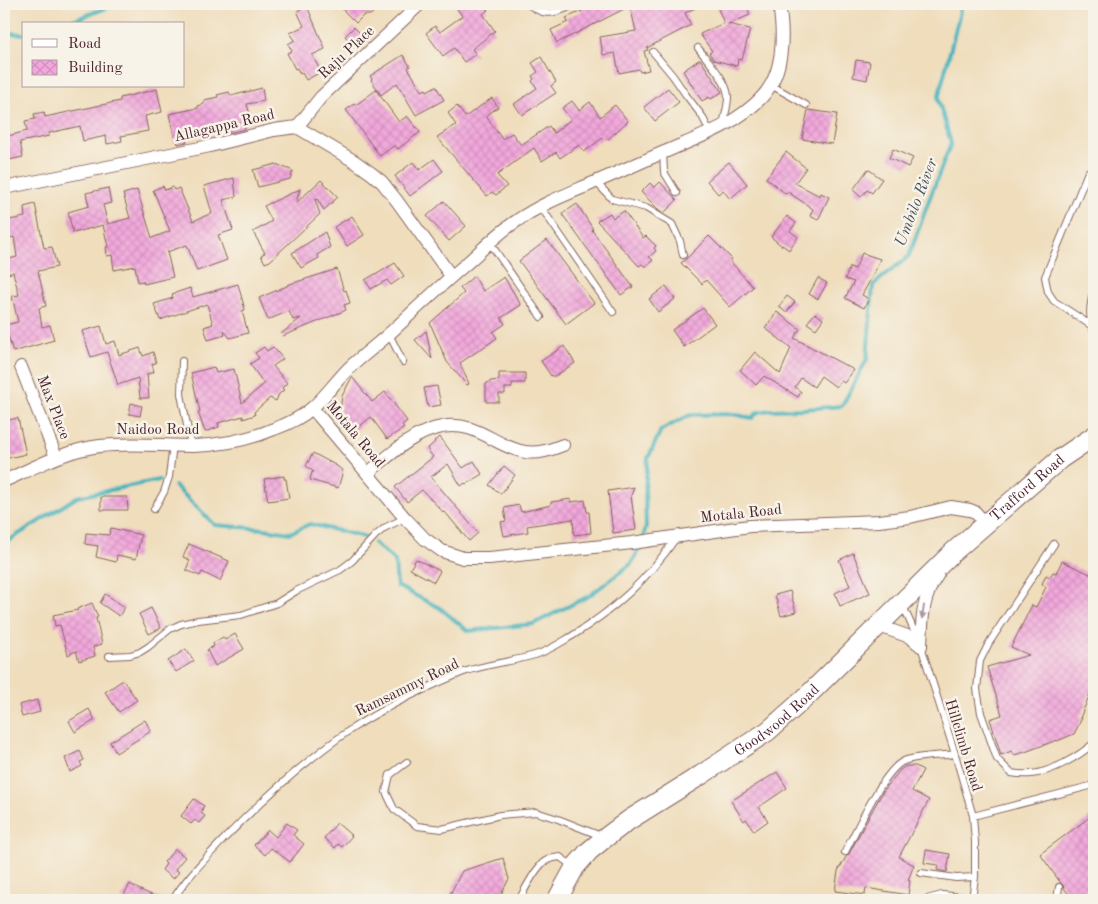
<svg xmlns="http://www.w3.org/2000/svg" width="1098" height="904" viewBox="0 0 1098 904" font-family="'Old Standard TT',serif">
	<defs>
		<pattern id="building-cross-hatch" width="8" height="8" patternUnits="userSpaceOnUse" patternTransform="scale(1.25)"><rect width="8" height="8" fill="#f1a7db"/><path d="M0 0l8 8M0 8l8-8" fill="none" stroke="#d08fbc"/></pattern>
	</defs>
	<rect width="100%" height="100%" fill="#f7f3e8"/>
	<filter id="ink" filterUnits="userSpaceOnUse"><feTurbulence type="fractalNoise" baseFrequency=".02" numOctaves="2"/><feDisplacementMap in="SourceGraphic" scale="10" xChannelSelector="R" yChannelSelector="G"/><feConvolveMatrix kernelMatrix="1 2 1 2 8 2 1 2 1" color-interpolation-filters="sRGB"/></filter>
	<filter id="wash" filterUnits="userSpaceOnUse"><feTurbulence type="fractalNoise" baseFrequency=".0096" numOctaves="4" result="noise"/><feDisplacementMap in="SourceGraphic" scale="20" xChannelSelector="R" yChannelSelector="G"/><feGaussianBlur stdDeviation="1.12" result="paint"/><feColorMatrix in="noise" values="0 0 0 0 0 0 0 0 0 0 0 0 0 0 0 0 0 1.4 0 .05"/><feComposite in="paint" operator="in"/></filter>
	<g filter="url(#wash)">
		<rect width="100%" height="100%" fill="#efddbb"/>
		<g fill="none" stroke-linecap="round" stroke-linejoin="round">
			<path stroke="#43b2bc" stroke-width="4" d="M63,24L117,4
				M4,33L24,34
				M175,486L215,525L264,529L290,533L310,524L365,537
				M4,541H8L77,497L159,480
				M374,543L395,561L397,586L440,608L468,631L533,624L589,596L631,564L640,548L646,527L645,488L648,458L661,430L690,415L732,414L752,418L758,412L771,410L804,409L842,406L867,359L873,285L909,256L929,200L951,143L938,99L962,4"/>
		</g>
		<g id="blocks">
			<path fill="url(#building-cross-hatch)" d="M337,4H379L374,12L370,15H364L356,23Z
				M461,4H483L488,10L483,14L495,31L472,49L476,54L464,62L454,48L443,56L426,33L435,26L440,32L462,16L456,7Z
				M591,4H703L685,13L691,25L647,48L648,50L644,51L649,70L640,72L639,69L619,73L615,53L603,55L600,37L636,31L630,6L557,43L551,30L568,22L566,18L582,11L580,8Z
				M716,4H746L750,15L728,24L750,29L742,60L738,59L737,66L714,60L709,53L712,51L700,34L724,23Z
				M307,6L325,49L312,55L321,72L306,80L302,73L300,74L297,68L295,69L287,53L292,51L288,44L295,40L290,33L304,26L297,11Z
				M354,27L362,35L353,45L345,36Z
				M403,55L410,66L408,68L422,91L426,89L427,91L436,86L444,100L416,115L397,83L381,95L371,80L372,79L370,76Z
				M541,57L556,82L551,86L556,93L522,115L514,104L537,88L532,81L534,79L532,76L538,72L532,63Z
				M700,59L722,92L711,99L709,97L702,101L683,71Z
				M856,60L870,62L867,80L853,77Z
				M262,88L264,101L247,104L252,122L244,124L245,129L227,133L226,127L186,137L187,142L178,144L177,140H175L169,114L198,108V106L204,104V100L218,97L217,95L229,92L231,96Z
				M668,88L679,102L655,121L644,107Z
				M157,89L162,112L145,116L148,131L121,136L122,141L107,144L106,136L83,141L80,126L49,133V136L20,142L23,157L9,160L8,157L4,158V137L27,131L25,121L35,119L34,114L44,112L45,117L120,101V98Z
				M376,90L399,122L407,116L420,132L398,149L395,145L380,156L346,110L354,104L356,105Z
				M492,98L498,107L486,116L502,139L512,133L521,145L549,126L554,133L571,119L562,108L572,101L579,110L590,102L600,117L615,105L628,121L607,140L604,137L584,152L579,145L560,158L556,152L542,161L534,148L497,175L507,186L496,195L492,192L487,196L437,137L456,125L448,113L457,106L465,117Z
				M808,110L837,114L832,144L802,139Z
				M893,149L913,158L908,167L889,158Z
				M786,152L806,168L795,183L820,196L821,193L829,197L818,220L810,216L813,209L788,192L786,194L766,178Z
				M434,159L443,171L410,196L395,176L413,162L419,170Z
				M729,162L747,184L730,199L723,190L718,194L707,181Z
				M276,164L293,171L290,179L258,187L253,170Z
				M868,169L882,179L872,193L867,190L861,197L853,190Z
				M234,178L236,197L223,200L233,230L218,235L227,260L197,271L187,245L167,252L173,277L144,284L143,281L138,282L135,266L114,270L112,255L107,256L106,247H108L103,225L73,233L68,212L89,206L86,193L108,188L111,203L103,205L108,224L130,218L123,194L137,190L152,238L170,231L153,190L163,186L165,190L173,187L174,190L179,188L193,221L212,213L204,186Z
				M321,180L338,197L324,210L317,199L315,200L320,214L270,261L265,263L261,255L265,253L253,232L272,221L264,206L300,189L296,203Z
				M660,182L677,200L664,213L658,209L641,192L650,183L654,188Z
				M444,201L466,226L449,241L427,216Z
				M35,204L44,248L52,247L57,267L38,271L46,306L39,308L42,327L50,325L54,340L13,352L5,325L18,322L12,296L19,295L13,272L9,274L5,260L17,257L14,237L4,239V221L25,217L24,207Z
				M577,204L593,229L592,230L633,287L621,295L562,214Z
				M624,211L643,238L646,236L656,246L654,248L656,251L649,257L653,260L645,267L642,264L639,266L597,221L610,213L613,218Z
				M352,216L364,235L347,246L334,227Z
				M787,216L796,223L790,231L798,237L789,250L782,245V246L771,237Z
				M325,232L330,247L317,255L319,258L301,268L292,253Z
				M709,236L732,259L730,261L753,287L730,307L706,280L702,284L681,263L687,258Z
				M547,240L594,303L566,324L519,261Z
				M862,253L880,259L875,271L862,295L869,299L864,308L845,298L854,282L845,279L850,267L855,269Z
				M395,263L404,276L391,285L387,280L371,289L365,280L377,273V274Z
				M337,269L344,291L346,290L350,303L344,305L346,310L283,336L281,334L301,318L293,320L289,311L268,320L259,298L287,286V285Z
				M474,276L483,291L504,277L521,305L501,318L505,324L493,332L497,338L460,363L469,384L467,385L447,362L430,323L464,293L460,288Z
				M818,278L827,283L818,299L809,294Z
				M238,284L245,310L242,311L248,333L230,338L224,330L225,335L208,340L204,327L213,324L207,304L160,320L154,304L173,298L172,294L190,288L193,297Z
				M666,286L675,299L658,312L649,299Z
				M787,296L795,302L786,313L779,306Z
				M703,308L715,324L684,347L672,330Z
				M777,312L800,329L794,338L854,370L844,383L841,381L836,387L821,376L814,387L801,378L795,387L801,392L798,397L764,376L756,385L740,370L755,352L780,374L791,348L765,328Z
				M815,313L823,319L816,329L807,323Z
				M101,326L106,344L115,341L119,355L140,348L143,356L153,352L156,363L152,364L154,372L147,374L149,398H140L138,378L118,385L107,352L91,357L82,331Z
				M426,331L432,359L415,340Z
				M564,346L575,363L555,376H551L541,361Z
				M264,347L267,351L273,347L283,359L273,366L287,383L282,388L284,390L279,394L276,401L270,398L254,412L255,415L243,419V416L218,423L219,427L205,432L198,412H200L191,373L214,367L216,373L234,369L242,403L264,384L250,364L259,358L255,353Z
				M499,373H525V383H512V388H505V394H499V402H486V384L491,381L499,380Z
				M352,377L372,402L385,392L407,421L402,425L404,428L387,439L371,417L353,432L340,411L342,396Z
				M437,386L441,405L428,407L424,388Z
				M131,403L142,406L140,416L129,414Z
				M18,418L26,454L4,459V421Z
				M440,437L463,468L474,461L482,474L466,484L465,483L461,486L448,464L431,477L478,533L469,541L445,512L444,513L422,490L407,502L395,487L433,457L427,449L435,442L434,441Z
				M313,453L337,466L343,471L338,488L310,480L312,472H314L306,466Z
				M504,466L515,475L501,494L489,485Z
				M284,476V479H286L289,498L268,501L264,479Z
				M634,487L631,496L636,530L613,533L608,491Z
				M101,497H127L128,510H101Z
				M571,499V502L585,500L587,512H589L591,533L574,535L573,519L527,526L528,532L504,536L501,522L506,521L504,508L519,505L521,512L551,505V502Z
				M111,528L141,535L136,559L117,555L116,562L96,557L98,546L85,544L86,533L109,535Z
				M189,544L229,561L220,581L202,572L200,576L186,570L190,560L183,557Z
				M853,553L870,593L840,606L835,593L850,586L839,560Z
				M416,559L440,571L434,582L410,569Z
				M1062,561L1094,576V684L1080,718H1082L1074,734L1057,741V740L1025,752L1014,755L1012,751L1001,755L990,719L1002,715L987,667L1029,655L1011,647L1032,605L1036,607L1046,587L1042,584L1046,575L1050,577L1053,572L1056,573Z
				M790,591L796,612L781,616L775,595Z
				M105,594L125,607L119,616L100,603Z
				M92,603L98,617L96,618L102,644L93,647L95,656L79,661L76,651L68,655L60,625L55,626L53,615L78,610L77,609Z
				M151,608L161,628L149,634L139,614Z
				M235,634L244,649L215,666L207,650L214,646L213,643L223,637L225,640Z
				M186,649L194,661L176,672L168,661Z
				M123,680L137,700L119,712L105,692Z
				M37,700L40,712L22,717L19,705Z
				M89,709L95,720L75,732L69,721Z
				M145,720L151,731L116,753L110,742Z
				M80,751L84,760L80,762L82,766L70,772L65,758Z
				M906,766H916L923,770L912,791L929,800L899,857L914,865L908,880L910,881L908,895L866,888L865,895L835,891L838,871L846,857L849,854L868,818L884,790L900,770Z
				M777,772L787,788L759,807L768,821L754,831L746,819L744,821L731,801Z
				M194,799L204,806L202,809L203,810L201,813L205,816L199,823L195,820L191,824L181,816Z
				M1094,814V900H1073L1064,888L1063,885L1060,882L1040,854Z
				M287,823L297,830L293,835L304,844L290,862L271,848L265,855L254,845L268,830L276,837Z
				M337,823L352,836L342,847L338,844L335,848L324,838Z
				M175,849L185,857L175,869L179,872L173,879L162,870L166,864L164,862Z
				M926,850L950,854L947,872L937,870L938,865L924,863Z
				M503,858L509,879L498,900H447L462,871Z
				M130,884L138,889L163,900H121Z"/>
		</g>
	</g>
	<g filter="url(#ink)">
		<use href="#blocks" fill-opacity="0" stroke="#84625d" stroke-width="1"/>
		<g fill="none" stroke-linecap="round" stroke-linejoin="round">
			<defs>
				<path id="lane" d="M528,4C543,15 550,15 567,8
					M698,48C707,60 728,81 728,97C728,106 725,115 723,124
					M653,52L673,76L686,95L702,116L710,132
					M771,85L806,105
					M663,152L664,172L677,193
					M596,182L612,199L646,208L672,224L680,241L683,255
					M541,207L613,312
					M490,243L541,317
					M1094,289C1090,304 1088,317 1094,332
					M1092,326L1054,301L1048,292L1045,277L1088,172L1094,167
					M389,334L403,362
					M182,361L181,394L191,446
					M154,509L164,492L169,477L173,445
					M1054,544L989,643L980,661L977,689L981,713L997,759L1011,773C1017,774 1024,775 1031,774C1052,772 1078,757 1094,743
					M902,604L921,646L955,754L973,816L975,842V877L972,900
					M109,656L130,655L140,652L148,647L170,629L181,624L198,620L241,615L277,603L296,591L340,570L352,561L376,535L386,527L405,518
					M407,762L390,775L386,792L394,809L417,826L442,829L500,815L536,812L558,819L601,836
					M973,816L1094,785
					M845,852C856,831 884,769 904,761C916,756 942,756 955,754
					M921,873L956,878L975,877
					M173,900C184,880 208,856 224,839C261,801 306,760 350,730C384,707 423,689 461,673C485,664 511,662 535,655C548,651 560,643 572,636C615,609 647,580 676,538
					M519,900C525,889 535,869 544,862C549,858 554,858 560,857L574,867
					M923,900L942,895L973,898
					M1057,900L1059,887"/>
				<path id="street" d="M297,127L321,97L420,4
					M4,188L210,146L274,130L297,127L354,161L371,173L382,182L397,201L451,276
					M21,367L56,457
					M312,408L405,518L425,539L442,551L463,558H489L632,543L750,526L879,521L910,517L951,507L970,510L975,512L985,523
					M368,473C390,455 413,432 442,427C476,420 495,447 525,452C539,454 550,450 563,445
					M4,481C35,467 66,450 100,446C131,442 162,446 193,446C221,445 248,440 274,429C288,424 301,418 312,408C326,396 336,381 349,368C362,356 377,345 390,333C415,310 440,286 466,264C483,249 499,232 518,220C541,204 568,194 593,183C620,172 647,159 674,148C705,135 739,122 762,97C785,72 784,35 779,4
					M879,626L910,637L921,646
					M921,646C922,619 922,597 938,574"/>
				<g id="secondary">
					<path id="s1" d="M557,900L575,867L589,851L605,838L629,820L701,775L768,731L804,699L952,553L1060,459L1094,436"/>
				</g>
			</defs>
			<use href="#lane" stroke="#84625d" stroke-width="8"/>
			<use href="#street" stroke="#84625d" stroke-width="14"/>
			<use href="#secondary" stroke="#84625d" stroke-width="21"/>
			<use href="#lane" stroke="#fff" stroke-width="6"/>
			<use href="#street" stroke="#fff" stroke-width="12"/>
			<use href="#secondary" stroke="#fff" stroke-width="19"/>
		</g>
		<defs><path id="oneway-solid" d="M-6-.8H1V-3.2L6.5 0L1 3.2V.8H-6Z" transform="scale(1.25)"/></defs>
		<use fill="#ae9aa0" href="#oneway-solid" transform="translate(923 612) rotate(99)"/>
	</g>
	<g text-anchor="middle" stroke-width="5" stroke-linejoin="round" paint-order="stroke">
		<g font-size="15" fill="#4a1f2b" stroke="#f7f3e8">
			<text transform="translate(346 52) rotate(-43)" y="5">Raju Place</text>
			<text transform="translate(224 125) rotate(-13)" y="5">Allagappa Road</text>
			<text transform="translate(54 407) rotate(69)" y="5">Max Place</text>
			<text x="158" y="434">Naidoo Road</text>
			<text transform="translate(356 434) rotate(50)" y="5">Motala Road</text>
			<text dy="5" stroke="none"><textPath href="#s1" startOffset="630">Trafford Road</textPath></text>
			<text transform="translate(741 513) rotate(-6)" y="5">Motala Road</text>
			<text transform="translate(407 687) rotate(-26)" y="5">Ramsammy Road</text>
			<text dy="5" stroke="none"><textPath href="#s1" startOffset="288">Goodwood Road</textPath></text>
			<text transform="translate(964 745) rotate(73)" y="5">Hillclimb Road</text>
		</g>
		<g font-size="16" font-style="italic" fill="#48525e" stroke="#f7f3e8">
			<text transform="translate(915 202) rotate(-69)" y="6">Umbilo River</text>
		</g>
	</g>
	<rect width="1098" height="904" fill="none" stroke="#f7f3e8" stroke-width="20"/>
	<rect x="22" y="22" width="162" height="65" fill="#f7f3e8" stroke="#b29e9c"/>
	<rect x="32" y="39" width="25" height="8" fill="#ffffff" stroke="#b29e9c"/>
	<text x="68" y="48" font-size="15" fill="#4a1f2b">Road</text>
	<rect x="32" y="60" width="25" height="15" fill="url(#building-cross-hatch)" stroke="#b29e9c"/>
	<text x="68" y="72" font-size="15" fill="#4a1f2b">Building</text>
</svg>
